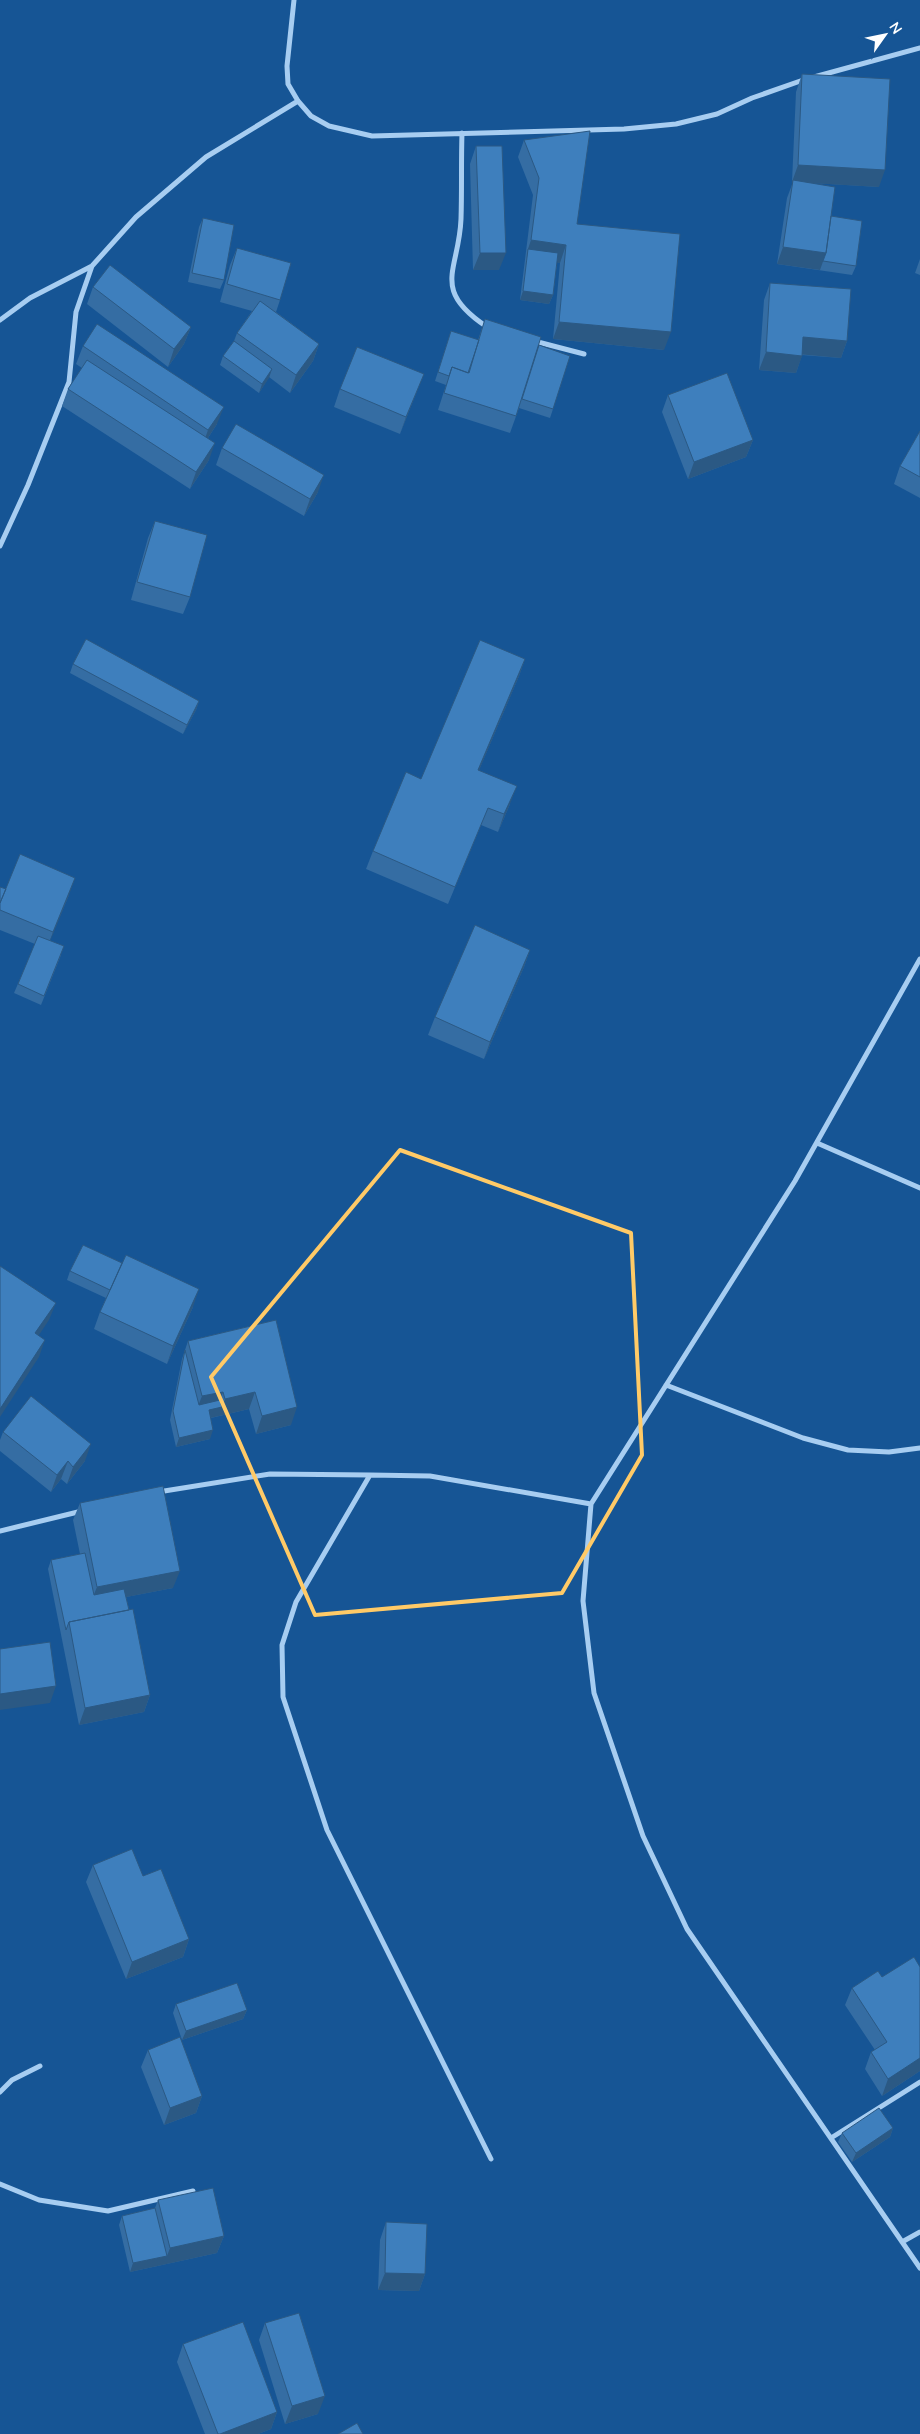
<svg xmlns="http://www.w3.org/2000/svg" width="920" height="2434" viewBox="0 0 920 2434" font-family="Mulish,sans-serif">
	<rect width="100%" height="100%" fill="#165595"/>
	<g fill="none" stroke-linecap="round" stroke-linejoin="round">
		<path stroke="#a7cdf1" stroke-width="5" d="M294,0L287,66L288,84L298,101L311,116L329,126L372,136L624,129L676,124L717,114L752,98L806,79
			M814,77L920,48
			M462,133C461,162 462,190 461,219C459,271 430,289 487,327
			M0,320L30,298L92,266
			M534,341L584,354
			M0,546L28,485L69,382L76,312L92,266L136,217L206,157L298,101
			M920,959L795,1181L591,1504L583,1601L594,1693L643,1836L687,1929L920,2268
			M817,1143L920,1188
			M666,1385L803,1438L848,1450L889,1452L920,1448
			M370,1475L296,1602L282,1645L283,1697L327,1830L491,2159
			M158,1492L270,1474L370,1475L430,1476L591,1504
			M0,1531L82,1511
			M0,2092L12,2080L40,2066
			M831,2138L920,2082
			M0,2184L39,2200L108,2211L193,2191
			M902,2242L920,2232"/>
	</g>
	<path fill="#356da3" d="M802,74L879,187L813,183L831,216L856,266L852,275L777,264L787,198L793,182H792L796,92Z
		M524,140L577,224L664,350L553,339L560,263L557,262L553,295L549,304L520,300L533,195L518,157Z
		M476,146L499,270H473L470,164Z
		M203,218L224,280L220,289L188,282L199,227Z
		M237,248L280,300L276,312L319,344L313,361L290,393L269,377L259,393L220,365L223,356L234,341L237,333L252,311L220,302L230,265Z
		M920,259V275L915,273Z
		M770,283L847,341L841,358L802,355L796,373L759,370L764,300Z
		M93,287L191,327L184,344L168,367L87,304Z
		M485,319L539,345L553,409L550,418L519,408L510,433L438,410L446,385L435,381L451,331L478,340Z
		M83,346L217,424L208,438L209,460L190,489L62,406L68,389L82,368L76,364Z
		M340,389L417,391L400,434L334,407Z
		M668,395L753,440L746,457L688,479L662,412Z
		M920,431V498L894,484L900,466Z
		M222,448L318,492L304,516L216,465Z
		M155,521L190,597L183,614L131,600L148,538Z
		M525,659L519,676L479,770L510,804L498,832L481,825L448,904L366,869L373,851L421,779Z
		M73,664L199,701L196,710L183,734L70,673Z
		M0,887L6,889L69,895L50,940L61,955L41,1005L14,993L35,944L0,930Z
		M530,950L524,967L484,1059L428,1035L435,1017Z
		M70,1271L193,1307L167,1364L94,1329L100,1312L106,1298L67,1280Z
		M276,1320L291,1425L256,1434L249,1409L211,1418L210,1439L176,1447L170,1420L182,1359L188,1341Z
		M3,1432L85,1461L67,1484L61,1479L51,1492L0,1451V1440Z
		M80,1503L173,1588L126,1597L150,1695L144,1712L79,1725L48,1569L51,1560L80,1554L73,1520Z
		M93,1865L143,1876L189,1939L183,1957L126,1979L86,1882Z
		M920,1967V2071L882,2096L865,2069L871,2052L875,2050L845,2005L852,1988L882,1977Z
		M176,2004L247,2010L243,2019L182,2040L173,2013Z
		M148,2050L202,2096L196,2113L164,2125L141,2067Z
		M893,2128L890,2137L852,2162L838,2142L842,2133Z
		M158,2200L224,2236L217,2253L130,2272L119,2225L122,2216L155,2208Z
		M386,2222L425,2274L419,2291L378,2290L380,2240Z
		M265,2323L318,2414L285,2424L259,2340Z
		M183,2344L277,2412L271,2429L258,2434H205L177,2362Z"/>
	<path fill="#2b5984" d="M798,165L885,170L879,187L792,182Z
		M531,240L566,245L560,263L527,258L528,249Z
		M783,247L826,253L820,270L777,264Z
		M480,253H506L499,270H473Z
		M523,291L553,295L549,304L520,300Z
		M559,322L671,332L664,350L553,339Z
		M191,327L184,344L168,367L174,349Z
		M803,337L847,341L841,358L797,354Z
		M319,344L313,361L290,393L296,375Z
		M766,352L802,356L796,373L759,370Z
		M272,369L269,378L259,393L262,384Z
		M424,374L417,391L400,434L406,417Z
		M224,407L217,424L202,447L208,430Z
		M753,440L746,457L688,479L694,462Z
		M215,443L209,460L190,489L196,472Z
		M324,475L318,492L304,516L310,499Z
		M525,659L519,676L472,787L478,770Z
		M199,701L196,710L183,734L187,725Z
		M517,786L510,804L498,832L504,814Z
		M75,878L69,895L47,949L53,932Z
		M530,950L524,967L484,1059L490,1042Z
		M199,1289L193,1307L167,1364L173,1346Z
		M56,1303L49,1320L29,1350L35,1333Z
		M45,1340L39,1357L0,1417V1409Z
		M223,1392L217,1408L222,1407L225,1399L255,1392L249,1409L206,1419L195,1414L202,1396Z
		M297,1407L291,1425L256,1434L262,1416Z
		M213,1430L210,1439L176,1447L179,1438Z
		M91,1444L85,1461L67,1484L73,1467Z
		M68,1461L61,1479L51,1492L57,1475Z
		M180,1571L173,1588L90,1604L97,1587Z
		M56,1686L50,1703L0,1710V1694Z
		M150,1695L144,1712L79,1725L85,1708Z
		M189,1939L183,1957L126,1979L132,1962Z
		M247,2010L243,2019L182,2040L186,2031Z
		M920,2058V2071L882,2096L888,2079Z
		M202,2096L196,2113L164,2125L170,2108Z
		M893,2128L890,2137L852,2162L856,2153Z
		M224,2236L217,2253L130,2272L133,2263L167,2256L170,2248Z
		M385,2273L425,2274L419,2291L378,2290Z
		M325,2396L318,2414L285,2424L292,2406Z
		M277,2412L271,2429L258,2434H220Z"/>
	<path fill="#3e7fbd" stroke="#2b5984" d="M802,74L890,79L885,170L798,165Z
		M590,131L577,224L680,234L671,332L559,322L566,245L531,240L539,178L524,140Z
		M476,146H502L506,253H480Z
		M793,180L835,187L826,253L783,247Z
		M831,216L862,221L856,266L823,261L826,253Z
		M203,218L234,225L224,280L192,273Z
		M237,248L291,263L280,300L227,284Z
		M528,249L558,253L553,295L523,291Z
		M110,265L191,327L174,349L93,287Z
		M770,283L851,289L847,341L803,337L802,356L766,352Z
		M260,301L319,344L296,375L237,333Z
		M485,319L541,337L516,416L444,393L452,367L469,373Z
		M97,324L224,407L208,430L83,346Z
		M451,331L479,340L468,373L452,367L449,376L438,372Z
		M234,341L272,369L262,384L223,356Z
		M539,345L570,356L553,409L522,399Z
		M357,347L424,374L406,417L340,389Z
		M87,360L215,443L196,472L68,389Z
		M727,373L753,440L694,462L668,395Z
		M236,424L324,475L310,499L222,448Z
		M920,431V477L900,466Z
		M155,521L207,535L190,597L137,582Z
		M86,639L199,701L187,725L73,664Z
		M480,640L525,659L478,770L517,786L504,814L488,808L455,887L373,851L406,772L421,779Z
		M20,854L75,878L53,932L0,910V903Z
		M0,887L6,889L0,903Z
		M475,925L530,950L490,1042L435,1017Z
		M38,936L64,946L44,996L18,984Z
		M83,1245L122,1263L110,1290L70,1271Z
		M126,1255L199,1289L173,1346L100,1312Z
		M0,1266L56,1303L35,1333L45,1340L0,1409Z
		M276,1320L297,1407L262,1416L255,1392L225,1399L223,1392L202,1396L188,1341Z
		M185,1350L199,1405L220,1400L222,1407L209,1410L213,1430L179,1438L173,1411Z
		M31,1396L91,1444L73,1467L68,1461L57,1475L3,1432Z
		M163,1486L180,1571L97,1587L80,1503Z
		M85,1553L94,1595L124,1589L129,1610L69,1622L66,1630L51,1560Z
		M133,1609L150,1695L85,1708L69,1622Z
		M50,1642L56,1686L0,1694V1649Z
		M132,1849L143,1876L161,1869L189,1939L132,1962L93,1865Z
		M914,1957L920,1967V2058L888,2079L871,2052L887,2042L852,1988L878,1971L882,1977Z
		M237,1983L247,2010L186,2031L176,2004Z
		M180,2037L202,2096L170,2108L148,2050Z
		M879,2108L893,2128L856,2153L842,2133Z
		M213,2188L224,2236L170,2248L158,2200Z
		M155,2208L167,2256L133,2263L122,2216Z
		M386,2222L427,2224L425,2274L385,2273Z
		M299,2313L325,2396L292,2406L265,2323Z
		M243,2322L277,2412L220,2434H218L183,2344Z
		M357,2423L363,2434H338Z"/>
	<path fill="none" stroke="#ffca67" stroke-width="4" stroke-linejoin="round" d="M400,1150L631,1233L642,1455L562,1593L315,1615L211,1377Z"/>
	<g transform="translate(885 35) rotate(57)" stroke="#165595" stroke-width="4" paint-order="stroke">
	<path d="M0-4L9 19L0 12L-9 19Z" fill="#ffffff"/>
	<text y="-8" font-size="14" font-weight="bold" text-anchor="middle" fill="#ffffff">N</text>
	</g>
</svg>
